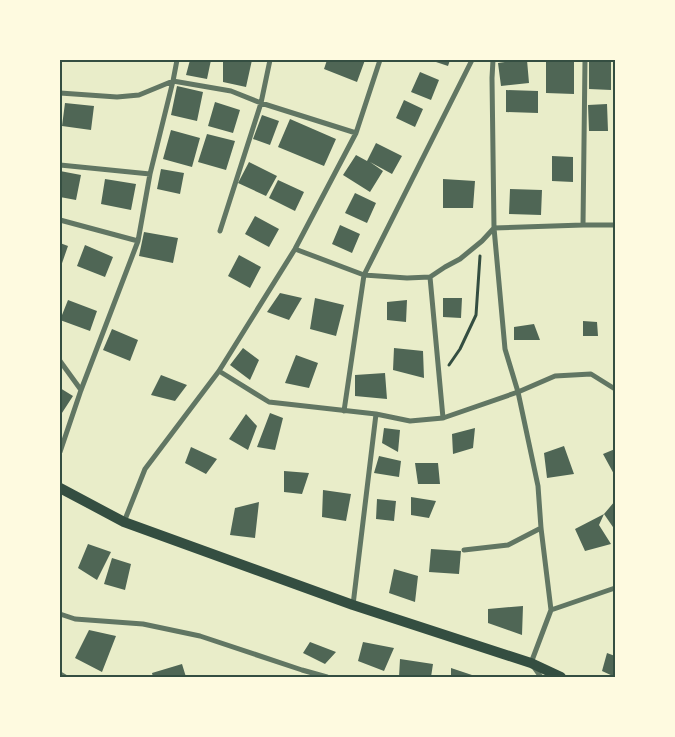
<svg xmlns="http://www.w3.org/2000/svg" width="675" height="737" viewBox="0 0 675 737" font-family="Commissioner,sans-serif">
	<rect width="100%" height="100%" fill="#e9edc9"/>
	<path fill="#4f6655" d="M190,60H211L207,79L186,75Z
		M223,60H252L246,87L223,82Z
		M327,60H365L357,82L324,69Z
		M430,60H450L448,66Z
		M520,60H527L529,83L501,86L498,63Z
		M546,60H574V94L546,93Z
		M589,62H611V90L589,89Z
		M420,72L439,80L431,100L411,92Z
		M177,86L203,92L197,121L171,115Z
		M506,90L538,91V113L506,112Z
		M404,100L423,109L415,127L396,118Z
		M215,102L240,110L233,133L208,126Z
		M65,103L94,106L91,130L62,126Z
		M607,104L608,131H589L588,105Z
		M262,115L279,121L270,145L253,139Z
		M290,119L336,139L324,166L278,147Z
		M171,130L200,138L192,167L163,159Z
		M207,134L235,141L226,170L198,162Z
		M376,143L402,156L392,174L370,162L383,171L370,192L343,175L356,155L367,161Z
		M552,156L573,157V182L552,181Z
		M249,162L277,176L266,196L238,183Z
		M161,169L184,173L180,194L157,189Z
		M60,171L81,175L76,200L60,197Z
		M105,179L136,184L131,210L101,204Z
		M443,179L475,181L473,208H443Z
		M278,180L304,192L295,211L269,198Z
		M510,189L542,190L541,215L509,214Z
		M355,193L376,203L367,223L345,213Z
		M255,216L279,229L269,247L245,234Z
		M340,225L360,234L352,253L332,244Z
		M144,232L178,238L173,263L139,256Z
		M60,243L68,246L60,269Z
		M85,245L113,257L105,277L77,266Z
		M239,255L261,267L250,288L228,276Z
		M280,293L302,298L289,320L267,312Z
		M315,298L344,305L336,336L310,329Z
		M443,298H462L461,318L443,317Z
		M68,300L97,311L90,331L60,320Z
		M407,300L406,322L387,320V302Z
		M583,321L597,322L598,336H583Z
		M534,324L540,340H514V327Z
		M112,329L138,340L130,361L103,350Z
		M243,348L259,360L250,380L230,365Z
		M394,348L423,351L424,378L393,370Z
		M296,355L318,363L309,388L285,383Z
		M385,373L387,399L355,396V375Z
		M161,375L187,385L175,401L151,395Z
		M60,388L73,396L60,416Z
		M270,413L283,418L275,450L257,447Z
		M246,414L257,426L248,450L229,439Z
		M384,428L400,430L398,452L382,443Z
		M475,428L473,448L453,454L452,434Z
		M564,446L574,474L547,478L544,453Z
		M191,447L217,459L206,474L185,463Z
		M615,449V476L603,454Z
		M379,456L401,461L399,477L374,473Z
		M415,463H438L440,484H418Z
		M284,471L309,473L302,494L284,492Z
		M323,490L351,494L346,521L322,517Z
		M411,497L436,501L429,518L411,515Z
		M377,499L396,501L394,521L376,519Z
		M615,501V530L604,514L599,525L611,544L585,551L575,529L604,514Z
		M259,502L255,538L230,535L235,508Z
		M88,544L111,552L97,580L78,568Z
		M431,549L461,551L459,574L429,572Z
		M112,558L131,564L125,590L104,584Z
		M394,569L418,576L415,602L389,593Z
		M523,606L522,635L488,623V609Z
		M89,630L116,636L102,672L75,658Z
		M310,642L336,652L325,664L303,653Z
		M363,642L394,648L384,671L358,661Z
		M607,653L615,656V677L602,671Z
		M400,659L433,664L431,677H399Z
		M182,664L186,677H153L152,673Z
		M451,668L472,675L471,677H451Z"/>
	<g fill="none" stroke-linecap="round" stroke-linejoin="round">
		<path stroke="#344e41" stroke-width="3" d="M449,365L460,349L476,315L480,256"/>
		<path stroke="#617663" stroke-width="5" d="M493,60L492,78L494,228L505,349L518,392L538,486L541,528L551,610L531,663L541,677
			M60,93L117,97L139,95L173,81L231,91L261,103L356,133
			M60,165L150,174
			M60,220L138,241
			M583,225L585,60
			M220,231L261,103L270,60
			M295,249L364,275L407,278L430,277L445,267L460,259L482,241L494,228L583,225H615
			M430,277L443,418
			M60,361L81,390
			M219,371L269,402L376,414L410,421L443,418L518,392L555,376L591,374L615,389
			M344,411L364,275L472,60
			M60,452L81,390L138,241L150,174L173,81L177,60
			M124,522L145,469L219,371L295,249L356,133L380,60
			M464,550L508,545L541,528
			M353,605L376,414
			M551,610L615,588
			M60,614L75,619L143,624L200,636L302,670L327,677
			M60,674L65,677"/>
		<path stroke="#344e41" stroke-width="10" d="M60,488L124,522L353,605L531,663L561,677"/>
	</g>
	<rect width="675" height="737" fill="none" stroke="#fefae0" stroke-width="122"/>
	<rect x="61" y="61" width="553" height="615" fill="none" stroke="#344e41" stroke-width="2"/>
</svg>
